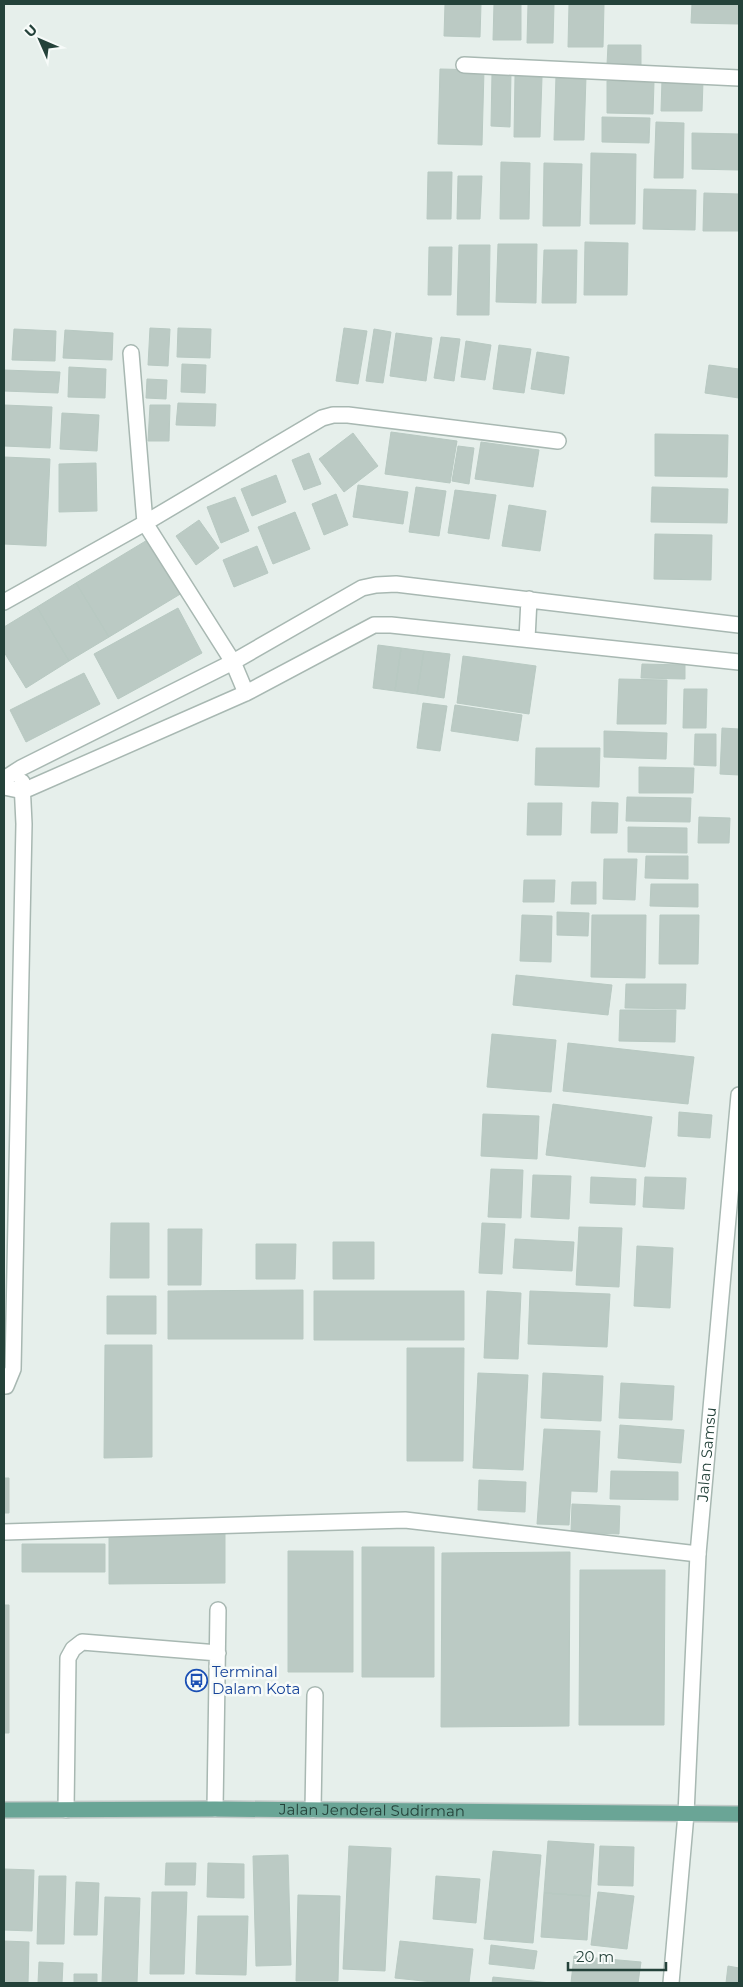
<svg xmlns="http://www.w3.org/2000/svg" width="743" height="1987" viewBox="0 0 743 1987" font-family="Montserrat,sans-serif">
	<rect width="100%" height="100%" fill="#e6efeb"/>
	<path fill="#bbcac4" stroke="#b8c9c2" d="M445,4H481L480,37L444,36Z
		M494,4H521V40H493Z
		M528,4H554L553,43H527Z
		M569,4H604L603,47H568Z
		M692,4H739V24L691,23Z
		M608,45H641V66L607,65Z
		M440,69L484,70L482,145L438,144Z
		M492,73H511L510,127L491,126Z
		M515,76L542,77L540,137H514Z
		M556,76H586L584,140H554Z
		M662,80L703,81L702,111H661Z
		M607,81L654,82L653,114L607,113Z
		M602,117L650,118L649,143L602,142Z
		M656,122L684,123L683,178H654Z
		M692,133L739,134V170L692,169Z
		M591,153L636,154L635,224H590Z
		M501,162L530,163L529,219H500Z
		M544,163L582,164L580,226H543Z
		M428,172H452L451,219H427Z
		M458,176H482L480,219H457Z
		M644,189L696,190L695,230L643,229Z
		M704,193L739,194V231H703Z
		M585,242L628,243L627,295H584Z
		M498,244H537L536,303L496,302Z
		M459,245H490L489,315H457Z
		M429,247H452L451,295H428Z
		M544,250H577L576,303H542Z
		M150,328L170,329L168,366L148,365Z
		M178,328L211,329L210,358L177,357Z
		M344,328L367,331L358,384L336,381Z
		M14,329L56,331L55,361L12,360Z
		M374,329L391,332L383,383L366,381Z
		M65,330L113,333L112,360L63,358Z
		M396,333L432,338L426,381L390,376Z
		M441,337L460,339L454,381L434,378Z
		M466,341L491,345L485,380L461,377Z
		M499,345L531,349L524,393L493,389Z
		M537,352L569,357L564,394L531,389Z
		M182,364L206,365L205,393L181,392Z
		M709,365L739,369V398L705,393Z
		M69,367L106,369L105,398L68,397Z
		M4,370L60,372L58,393L4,391Z
		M147,379L167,380L166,399L146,398Z
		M178,403L216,404L215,426L176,425Z
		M4,405L52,407L50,448L4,446Z
		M150,405H170L169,441H148Z
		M62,413L99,415L97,451L60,449Z
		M391,432L457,441L450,483L385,474Z
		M353,433L378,466L344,492L319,459Z
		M655,434L728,435L727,477L655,476Z
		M481,442L539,450L533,487L475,479Z
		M458,446L474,448L469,484L452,481Z
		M309,453L321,484L304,490L292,460Z
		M4,457L50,459L46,546L4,544Z
		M96,463L97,511L59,512V464Z
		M276,475L286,502L252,516L241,489Z
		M358,485L408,492L403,524L353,517Z
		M416,487L446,491L439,536L409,532Z
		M652,487L728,489L727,523L651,522Z
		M455,490L496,495L489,539L448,533Z
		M336,494L348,525L324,535L312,504Z
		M235,497L249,531L221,543L207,507Z
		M509,505L546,511L540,551L502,546Z
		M295,512L310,549L273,564L258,527Z
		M199,520L219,548L196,565L176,536Z
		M655,534L712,535L711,580L654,579Z
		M149,539L182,593L109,637L76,583Z
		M257,546L268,573L234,587L223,560Z
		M76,583L109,637L69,661L37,607Z
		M37,607L69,661L26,688L4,652V627Z
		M178,608L202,653L118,699L94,654Z
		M378,645L401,648L395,691L373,688Z
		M401,648L424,651L417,694L395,691Z
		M424,651L450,654L444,698L417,694Z
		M463,656L536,666L529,714L457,703Z
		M642,664L685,665V679L641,678Z
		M84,673L100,704L26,742L10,710Z
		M619,679L667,680L666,724H617Z
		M684,689H707L706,728H683Z
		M423,703L447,706L440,751L417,748Z
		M455,705L522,715L518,741L451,731Z
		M722,728L739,729V775L720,774Z
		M604,731L667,733L666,759L604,757Z
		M695,734H716V766L694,765Z
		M536,748H600L599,787L535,785Z
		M639,767L694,768L693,793H639Z
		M627,797L691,798L690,822L626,821Z
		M592,802L618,803L617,833H591Z
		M528,803H562L561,835H527Z
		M699,817L730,818L729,843H698Z
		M628,827L687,828V853L628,852Z
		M646,856H688V879L645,878Z
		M604,859H637L635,900L603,899Z
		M524,880H555L554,902H523Z
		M572,882H596V904H571Z
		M651,884H698V907L650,906Z
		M557,912L589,913L588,936L557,935Z
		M522,915L552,916L551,962L520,961Z
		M592,915H646L645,978L591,977Z
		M660,915H699L698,964H659Z
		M516,975L612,985L608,1015L513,1005Z
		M626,984H686L685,1009L625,1008Z
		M620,1010H676L675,1042L619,1041Z
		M492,1034L556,1040L551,1092L487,1087Z
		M568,1043L694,1057L688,1104L563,1091Z
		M553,1104L652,1117L645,1167L546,1155Z
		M679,1112L712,1115L710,1138L678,1136Z
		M483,1114L539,1116L537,1159L481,1156Z
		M491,1169L523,1170L521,1218L488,1217Z
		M533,1175L571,1176L569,1219L531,1217Z
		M591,1177L636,1179L635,1205L590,1203Z
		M645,1177L686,1178L684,1209L643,1207Z
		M111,1223H149V1278H110Z
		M482,1223L505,1224L502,1274L479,1273Z
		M579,1227L622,1228L619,1287L576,1285Z
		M168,1229H202L201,1285H168Z
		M515,1239L574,1242L572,1271L513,1268Z
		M333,1242H374V1279H333Z
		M256,1244H296L295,1279H256Z
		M637,1246L673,1248L670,1308L634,1306Z
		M303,1290V1339H168V1291Z
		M314,1291H464V1340H314Z
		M487,1291L521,1293L518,1359L484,1358Z
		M530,1291L610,1294L607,1347L528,1344Z
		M107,1296H156V1334H107Z
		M105,1345H152V1457L104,1458Z
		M407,1348H464L463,1461H407Z
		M478,1373L528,1375L523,1470L473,1468Z
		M543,1373L603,1376L601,1421L541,1418Z
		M621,1383L674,1386L672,1420L619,1418Z
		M620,1425L684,1430L681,1463L618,1458Z
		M544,1429L600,1431L597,1492L571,1491L569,1525L537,1524Z
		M611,1471L678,1472V1500L610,1499Z
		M4,1478H9V1513H4Z
		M479,1480L526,1482L525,1512L478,1510Z
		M572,1504L620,1506L619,1534L571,1532Z
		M225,1534V1583L109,1584V1535Z
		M22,1544H105V1572H22Z
		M362,1547H434V1677H362Z
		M288,1551H353V1672H288Z
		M570,1552L569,1726L441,1727L442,1553Z
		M580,1570H665L664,1725H579Z
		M4,1605H9V1733H4Z
		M548,1841L594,1844L590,1896L544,1893Z
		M349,1846L391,1848L385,1971L343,1969Z
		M600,1846L634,1847L633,1886L598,1885Z
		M493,1851L541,1855L533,1943L484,1939Z
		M288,1855L291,1965L256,1966L253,1856Z
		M166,1863H196L195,1885H165Z
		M208,1863L244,1864V1898L207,1897Z
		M4,1869L34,1870L32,1931L4,1930Z
		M39,1876H66L64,1944H37Z
		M436,1876L480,1879L476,1923L433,1919Z
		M76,1882L99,1883L97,1935H74Z
		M152,1892H187L184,1974H150Z
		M598,1892L634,1896L627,1949L591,1945Z
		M544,1893L590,1896L587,1940L541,1937Z
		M298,1895L340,1896L338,1981H296Z
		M105,1897L140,1898L137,1983H102Z
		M198,1916H248L246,1975L196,1974Z
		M4,1941L29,1942L28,1983H4Z
		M400,1941L473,1949L469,1983H442L395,1978Z
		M491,1945L537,1951L534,1969L489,1964Z
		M574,1956L641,1962L638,1983H571Z
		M39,1962L63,1963L62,1983H38Z
		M728,1966L739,1968V1983H726Z
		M74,1974H97V1983H74Z
		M493,1977L551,1983H492Z"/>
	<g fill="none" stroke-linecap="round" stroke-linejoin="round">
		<defs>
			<path id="service" d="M215,1809L218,1610
				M66,1810L68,1658L73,1649L82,1642L218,1653
				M313,1810L315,1695"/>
			<path id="minor" d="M464,65L739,78
				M131,353L145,523L233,662L246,693
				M4,602L145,523L322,418L333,415H348L558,441
				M527,639L529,599
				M4,779L21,768L233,662L362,588L376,585L396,584L739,625
				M4,787L23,791L246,693L374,625H391L739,662
				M4,1386H6L13,1369L24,824L22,782
				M4,1532L405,1520L698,1554"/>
			<g id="tertiary">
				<path id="s1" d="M671,1983L686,1814L698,1554L739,1095"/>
			</g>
			<g id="primary">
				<path id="s2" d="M4,1810L215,1809L739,1814"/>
			</g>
		</defs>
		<use href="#service" stroke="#a8b8b2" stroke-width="18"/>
		<use href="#minor" stroke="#a8b8b2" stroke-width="18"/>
		<use href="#tertiary" stroke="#a8b8b2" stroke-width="18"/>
		<use href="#primary" stroke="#c2cac8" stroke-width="18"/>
		<use href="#service" stroke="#fff" stroke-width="15"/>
		<use href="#minor" stroke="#fff" stroke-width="15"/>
		<use href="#tertiary" stroke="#fff" stroke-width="15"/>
		<use href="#primary" stroke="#6aa596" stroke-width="15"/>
	</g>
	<defs>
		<symbol id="bus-ring" viewBox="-11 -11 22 22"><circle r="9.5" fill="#f7fbf9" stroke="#1a4fb4" stroke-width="1.5"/><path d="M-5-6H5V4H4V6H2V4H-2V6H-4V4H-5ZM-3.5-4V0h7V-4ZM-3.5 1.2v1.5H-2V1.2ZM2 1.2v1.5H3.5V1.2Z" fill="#1a4fb4"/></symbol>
	</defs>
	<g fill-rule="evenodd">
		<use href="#bus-ring" x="184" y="1668" width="25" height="25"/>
	</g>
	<g text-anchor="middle" stroke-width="5" stroke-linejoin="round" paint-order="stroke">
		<g font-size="15" fill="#24423a" stroke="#f7fbf9">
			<text dy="5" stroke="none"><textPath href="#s1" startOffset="530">Jalan Samsu</textPath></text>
			<text dy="5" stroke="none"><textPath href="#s2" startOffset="368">Jalan Jenderal Sudirman</textPath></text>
		</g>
		<g font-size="15" fill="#164399" stroke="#f7fbf9" text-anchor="start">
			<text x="212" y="1677">Terminal<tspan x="212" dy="17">Dalam Kota</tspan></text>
		</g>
	</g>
	<rect width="743" height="1987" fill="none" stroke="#24423a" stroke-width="10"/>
	<g transform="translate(40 40) rotate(315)" stroke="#f7fbf9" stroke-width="4" paint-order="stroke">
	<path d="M0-4L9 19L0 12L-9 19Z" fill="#24423a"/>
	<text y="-8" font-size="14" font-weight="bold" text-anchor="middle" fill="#24423a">U</text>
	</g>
	<path d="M568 1962v8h98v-8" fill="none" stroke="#24423a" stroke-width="2.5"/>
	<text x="576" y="1962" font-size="15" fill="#24423a" stroke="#f7fbf9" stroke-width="4" paint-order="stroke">20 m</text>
</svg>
